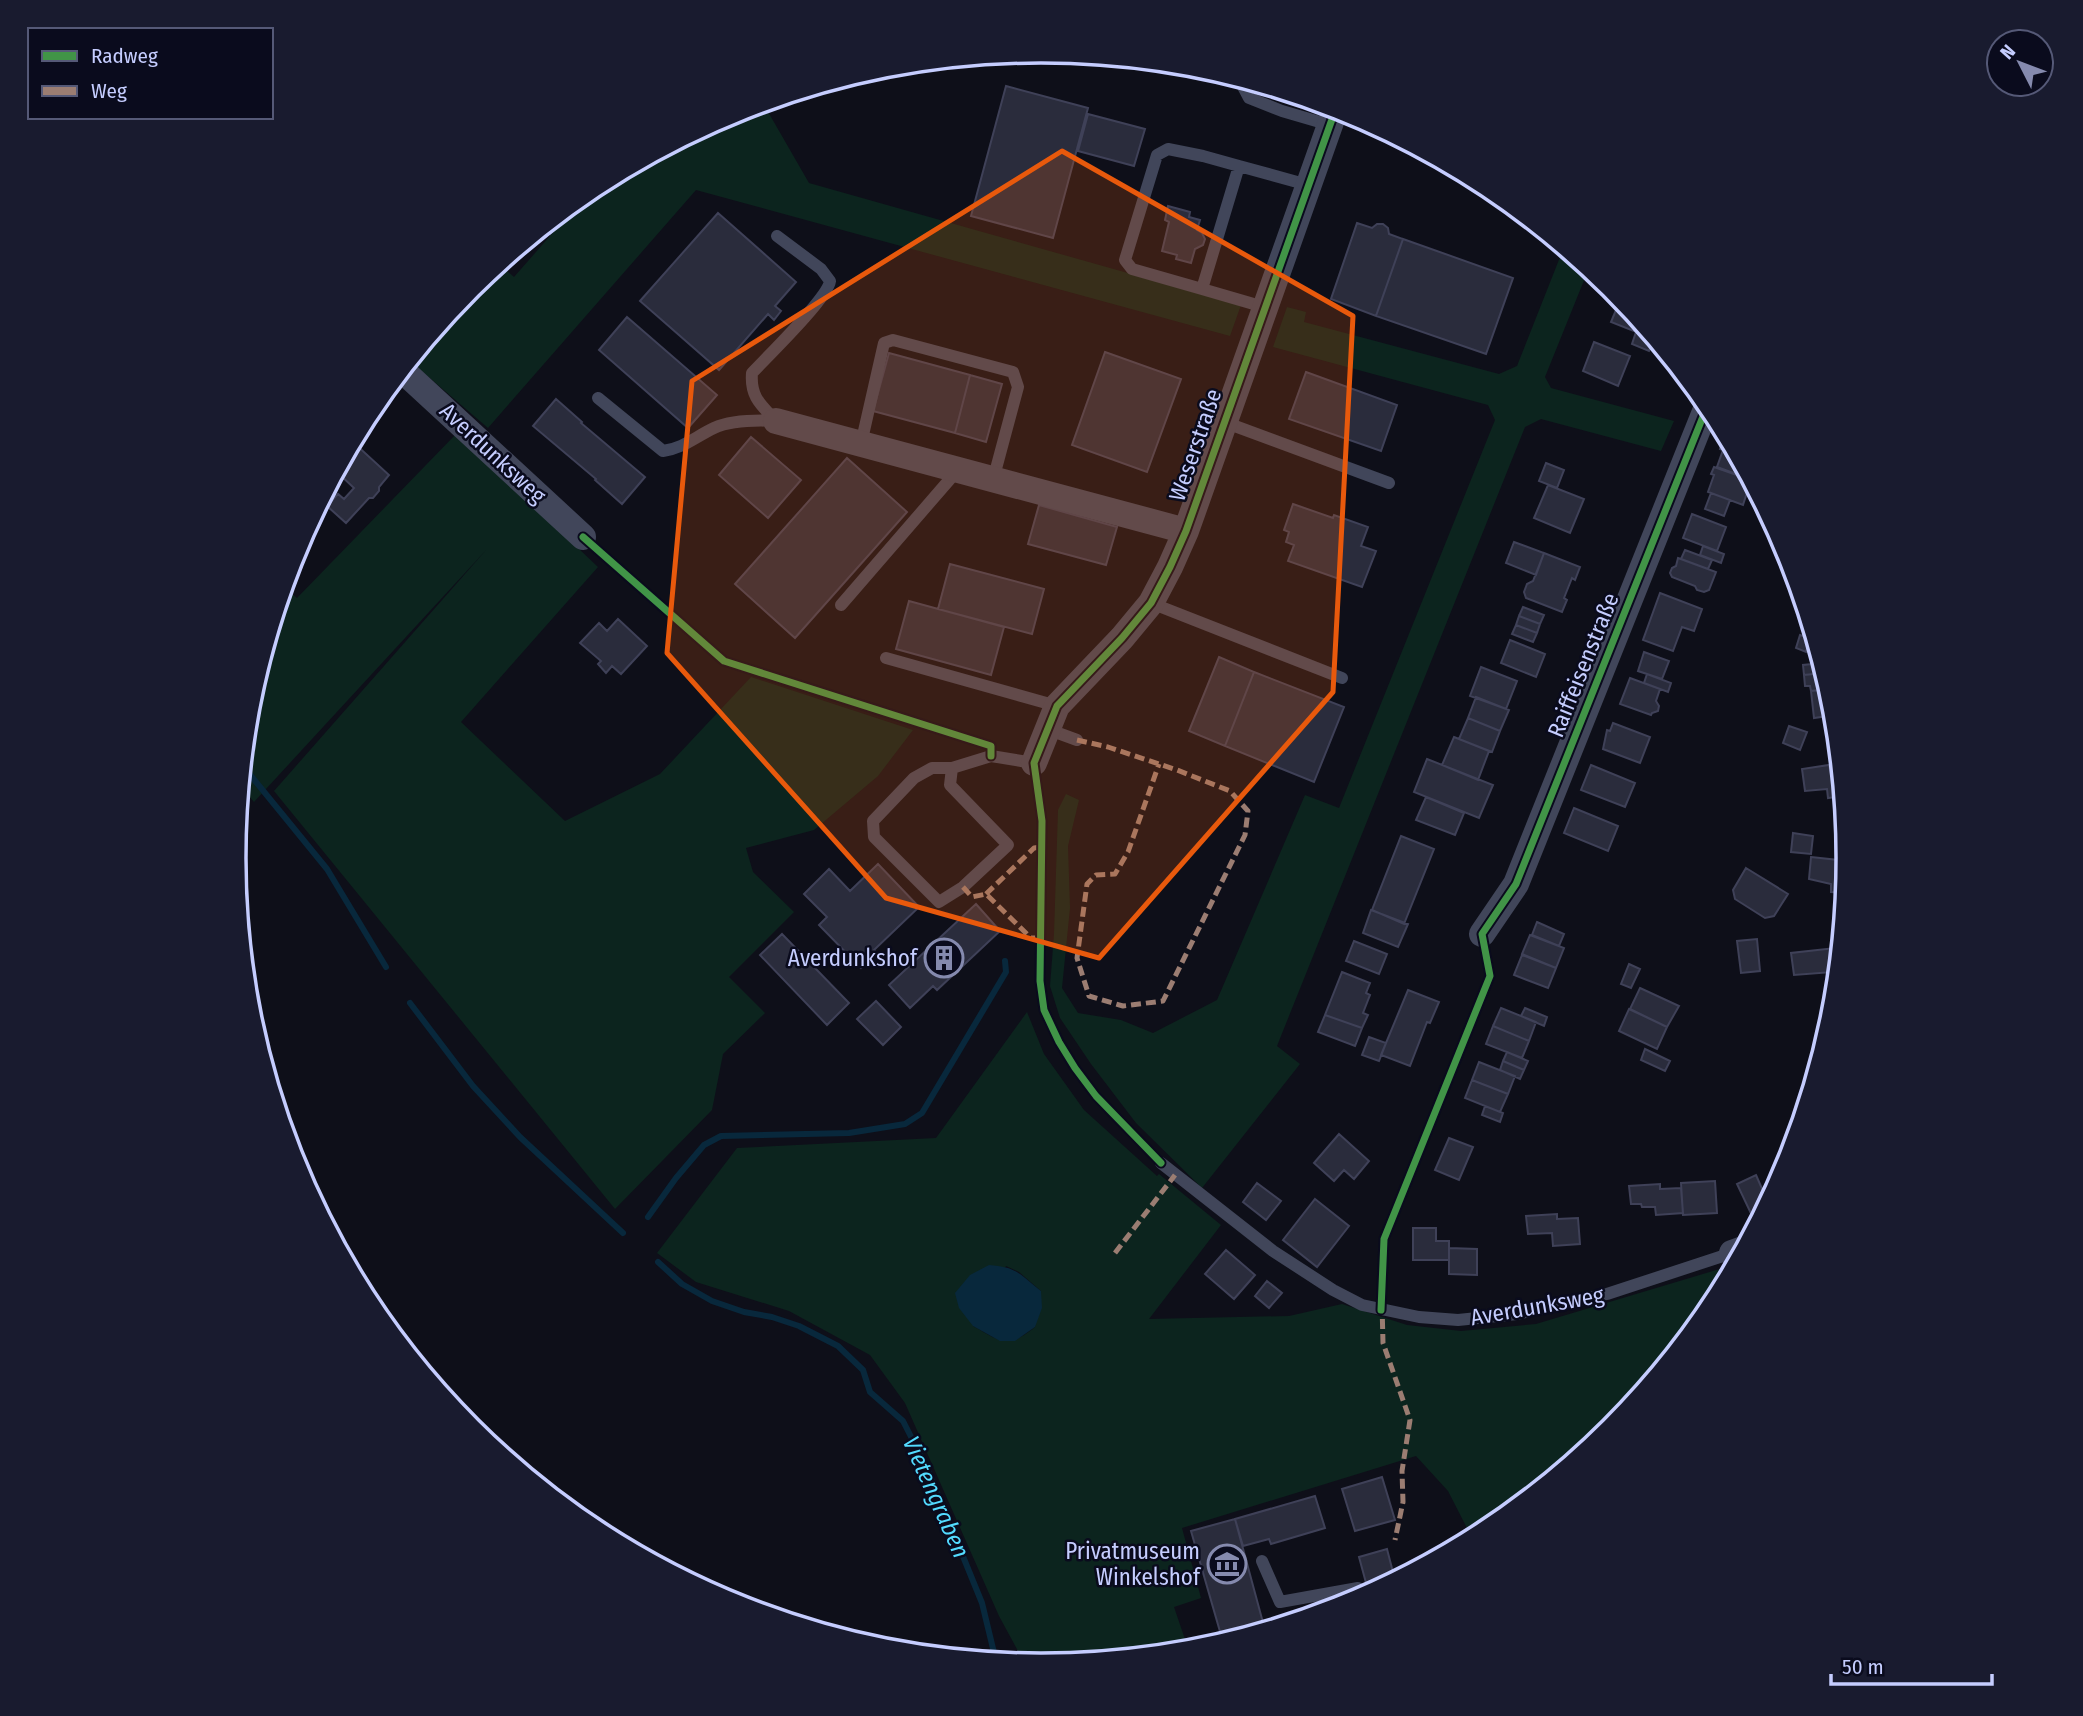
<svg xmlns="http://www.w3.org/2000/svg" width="2083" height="1716" viewBox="0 0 2083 1716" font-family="'Fira Sans Condensed',sans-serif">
	<rect width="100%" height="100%" fill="#0e0f19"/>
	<path fill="#0c241e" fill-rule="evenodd" d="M778,98L767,110L809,183L1241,305L1230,336L696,190L488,428L410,361L471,287L499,264L514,277L593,187L733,112Z
		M1564,247L1589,268L1545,377L1551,388L1674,421L1661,451L1541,419L1525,427L1277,1046L1300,1064L1202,1188L1136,1123L1091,1064L1060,1018L1050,986L1054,934L1058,810L1066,794L1079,800L1068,846L1070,908L1062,988L1078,1013L1121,1020L1153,1033L1217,1000L1305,795L1339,808L1495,420L1488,405L1273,347L1287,307L1306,312L1304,322L1499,374L1517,366Z
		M457,433L598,567L461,722L565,821L660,774L751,677L913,730L878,776L814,830L746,848L753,872L794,912L729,977L765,1013L723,1054L712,1110L615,1209L274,791L487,549L254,802L241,787L250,700L284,587L297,598Z
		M1027,1012L1044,1054L1084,1110L1157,1176L1159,1174L1221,1225L1149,1319L1289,1316L1342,1304L1407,1325L1461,1331L1536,1324L1733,1265V1268L1712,1307L1612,1429L1497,1523L1470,1534L1448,1491L1416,1456L1182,1528L1201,1598L1174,1607L1189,1651L1041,1665L1025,1664L999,1616L905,1403L870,1355L789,1311L696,1282L657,1253L737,1148L936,1138ZM1006,1266L1019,1272L1041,1291L1035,1327C1007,1350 1000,1341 973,1326Z"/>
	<path fill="#08283c" d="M989,1265C1018,1267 1020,1275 1041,1291L1042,1308L1035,1327L1015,1341H1000L973,1326L959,1308L955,1293L970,1275Z"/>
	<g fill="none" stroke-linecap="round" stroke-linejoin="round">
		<path stroke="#08283c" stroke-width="6" d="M243,766L327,869L386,967
			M410,1003L473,1086L520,1137L623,1233
			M648,1217L676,1178L704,1145L721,1136L849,1133L905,1124L922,1113L1006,972L1005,961
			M658,1262L682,1284L712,1301L744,1312L772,1317L799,1326L838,1346L863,1370L870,1392L903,1421L927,1468L982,1603L996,1661"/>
	</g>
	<path fill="#2a2c3c" stroke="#3f4158" stroke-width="2" d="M1006,86L1088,108L1053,238L971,216Z
		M1088,114L1145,129L1134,166L1078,151Z
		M589,190L550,234L543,228Z
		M1168,206L1190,212L1189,217L1200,220L1197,230L1202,233L1205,239L1203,245L1195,249L1191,263L1176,259L1177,255L1162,251L1169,222L1165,220Z
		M718,213L796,282L775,306L781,311L774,320L768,314L719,370L640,301Z
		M1357,223L1372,228L1377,224H1383L1388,228L1389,234L1403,239L1376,316L1331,299Z
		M1403,239L1513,278L1486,354L1376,316Z
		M1621,298L1654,338V339L1611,322Z
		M627,317L717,395L688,428L599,350Z
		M1636,332L1654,339L1649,351L1632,344Z
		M1594,342L1630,356L1618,386L1583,371Z
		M1105,352L1181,379L1147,472L1072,445Z
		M889,353L970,375L955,433L873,411Z
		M1306,372L1397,405L1381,451L1289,419Z
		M970,375L1002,384L986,442L955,433Z
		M556,399L582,422L581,423L645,477L622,504L595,480L596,479L533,426Z
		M751,437L801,480L768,518L719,475Z
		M1722,441L1732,445L1750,479L1717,467L1723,450L1720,449Z
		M353,442L389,475L379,487V491L373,498H369L346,523L327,506L338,494L344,499L354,488L337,472Z
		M847,458L907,512L795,638L735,584Z
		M1546,463L1564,470L1557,488L1539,481Z
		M1714,467L1751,480L1743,505L1708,492L1714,475L1711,474Z
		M1548,485L1584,499L1570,533L1534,518Z
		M1711,493L1730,500L1724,516L1705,509Z
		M1293,504L1333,518L1334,515L1368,527L1361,546L1376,551L1362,587L1288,561L1294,545L1286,542L1289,532L1284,530Z
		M1039,505L1117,527L1106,565L1028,544Z
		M1692,514L1726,527L1717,551L1683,538Z
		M1514,542L1544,553L1536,575L1506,563Z
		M1703,546L1724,554L1721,563L1700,555Z
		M1685,550L1712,560L1708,569L1681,559Z
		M1544,553L1580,567L1575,580L1572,578L1564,598L1567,600L1562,612L1526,598L1524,592L1527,584L1533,581Z
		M1678,558L1716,572L1709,590L1704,592L1697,590L1695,586L1672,577L1670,573L1672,568L1676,566Z
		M950,564L1044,589L1032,634L938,609Z
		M1660,593L1702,609L1694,631L1682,627L1673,651L1643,640Z
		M909,601L1004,627L991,675L896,649Z
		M1523,607L1544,615L1540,624L1519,616Z
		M1519,616L1540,624L1537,633L1516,625Z
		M618,619L647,646L621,674L612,666L606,673L598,664L601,661L580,643L599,623L607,631Z
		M1516,625L1537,633L1533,642L1512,634Z
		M1800,635L1815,640L1818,652L1807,648L1806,652L1796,648Z
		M1510,640L1545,654L1536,677L1501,663Z
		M1644,652L1669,661L1662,679L1638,671Z
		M1219,657L1254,672L1225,746L1189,731Z
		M1822,663L1825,673L1804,675L1803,665Z
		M1481,667L1517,681L1506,709L1470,696Z
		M1254,672L1344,707L1314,782L1225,746Z
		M1825,673L1830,689L1811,691L1810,686H1805L1804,675Z
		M1647,674L1671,683L1668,692L1644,683Z
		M1630,678L1660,689L1656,701L1659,706L1658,711L1652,713L1651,715L1620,704Z
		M1830,689L1835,715L1814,718L1811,691Z
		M1476,697L1509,710L1500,731L1468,718Z
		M1468,718L1500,731L1492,752L1459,739Z
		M1613,723L1650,737L1640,763L1603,749L1607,730L1610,731Z
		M1789,726L1807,732L1800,750L1783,743Z
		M1454,737L1489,751L1478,780L1442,765Z
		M1427,759L1493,785L1479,818L1414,792Z
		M1591,765L1635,783L1625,807L1581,790Z
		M1829,765L1831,775L1840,774L1843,796L1828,798L1827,789L1805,791L1802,769Z
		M1426,797L1464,813L1455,835L1416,820Z
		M1574,808L1618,826L1608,851L1564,833Z
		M1793,833L1813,836L1811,854L1791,852Z
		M1401,836L1434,849L1404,924L1372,910Z
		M1811,857L1838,860L1837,870L1848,871L1845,893L1831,892V884L1809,879Z
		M878,864L919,907L874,950L877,953L861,968L819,925L827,917L804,894L829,869L850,891Z
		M1746,868L1788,894L1774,916L1765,918L1735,899L1733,890Z
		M976,904L1000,931L937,990L933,986L910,1008L889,985Z
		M1371,910L1408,924L1398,947L1363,933Z
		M1537,922L1564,934L1559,946L1532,935Z
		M782,934L849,1003L827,1025L760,955Z
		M1530,935L1564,948L1556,968L1522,954Z
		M1757,939L1760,971L1741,973L1737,941Z
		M1354,941L1387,954L1379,974L1346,961Z
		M1835,948L1836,958H1839L1837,981H1834L1832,972L1794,975L1791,953Z
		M1522,955L1556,968L1548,988L1514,975Z
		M1629,964L1640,969L1631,988L1621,984Z
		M1342,972L1370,983L1366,993L1370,995L1363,1013L1368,1015L1362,1028L1325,1015Z
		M1640,988L1679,1006L1667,1027L1630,1009Z
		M1408,990L1439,1002L1430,1023L1427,1022L1410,1066L1381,1055Z
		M876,1001L901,1027L883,1045L857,1019Z
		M1501,1008L1536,1022L1529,1041L1493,1026Z
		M1525,1008L1547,1017L1544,1026L1521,1016Z
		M1629,1009L1667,1027L1657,1049L1619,1031Z
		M1325,1015L1362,1028L1355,1046L1318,1032Z
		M1493,1026L1529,1041L1522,1058L1486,1044Z
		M1369,1037L1386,1043L1379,1061L1362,1055Z
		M1645,1049L1670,1061L1665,1071L1641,1060Z
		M1507,1052L1528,1061L1524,1070L1503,1061Z
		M1503,1061L1524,1070L1520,1079L1500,1070Z
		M1479,1062L1515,1076L1508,1094L1472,1080Z
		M1472,1080L1508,1094L1500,1112L1465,1098Z
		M1485,1106L1503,1113L1500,1122L1482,1115Z
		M1339,1134L1369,1161L1354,1179L1344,1170L1334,1181L1314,1163Z
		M1449,1138L1473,1147L1459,1180L1435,1170Z
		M1756,1175L1763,1191L1776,1184L1777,1186L1759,1220L1755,1222L1737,1184Z
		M1715,1181L1717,1213L1683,1215L1681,1183Z
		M1257,1183L1281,1201L1266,1220L1243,1202Z
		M1660,1184V1189L1681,1188L1683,1213L1656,1215L1655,1207H1642L1641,1204H1631L1629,1186Z
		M1315,1199L1349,1226L1317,1267L1283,1240Z
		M1557,1214V1219L1578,1218L1580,1244L1553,1246L1552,1233L1528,1234L1526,1216Z
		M1413,1228H1436V1241H1449V1260H1413Z
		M1449,1248L1477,1249V1275L1449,1274Z
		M1226,1250L1255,1275L1234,1299L1205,1274Z
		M1267,1281L1282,1293L1269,1308L1255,1296Z
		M1382,1477L1395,1520L1355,1531L1342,1489Z
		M1315,1496L1325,1528L1271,1544L1269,1539L1243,1546L1235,1519Z
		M1235,1519L1265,1630L1223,1642L1191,1531Z
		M1387,1549L1395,1580L1369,1594L1359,1557Z"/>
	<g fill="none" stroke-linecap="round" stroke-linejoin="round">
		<path stroke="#41465a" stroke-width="12" d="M1241,79L1240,81L1249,98L1282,111L1330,125
			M1202,289L1132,269L1125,260L1157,155L1168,149L1203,156L1239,166
			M1264,307L1202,289L1239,166L1308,185
			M598,398L663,451C684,448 695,437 714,428C732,420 756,420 776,421C761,405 750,397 752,373C767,357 828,298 830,281L821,269L777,236
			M1224,422L1389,483
			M861,444L884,343L893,340L1013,372L1018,387L993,480
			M1151,603L1342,678
			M841,605L957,471
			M886,658L1057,706
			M1047,729L1077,740
			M952,768L950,785L1008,845L963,887L939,902L874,837L873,821L914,778L932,768H952L991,756L1034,763
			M1161,1163L1273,1251L1333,1290L1362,1305L1419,1317L1458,1320L1517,1314L1607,1294L1732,1253
			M1262,1561L1280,1602L1358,1588L1361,1598"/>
		<path stroke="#41465a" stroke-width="26" d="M402,370L583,537
			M776,421L1186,531
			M1034,763L1057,706L1122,638L1151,603L1170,567L1186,531L1336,108
			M1482,934L1516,884L1708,404
			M1732,1253L1743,1249"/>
		<path stroke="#9b7d72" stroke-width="5" stroke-dasharray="10 5" stroke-linecap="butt" d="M1077,740L1108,747L1177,770L1230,791L1248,811L1245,835L1163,1001L1123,1006L1089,996L1077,958L1087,884L1096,875L1115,874L1128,852L1159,764
			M963,887L972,897L986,894L1031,938H1041
			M986,894L1034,848L1042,847
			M1115,1253L1175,1175
			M1382,1304L1383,1343L1410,1420L1402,1471L1403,1502L1395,1540"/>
		<defs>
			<path id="cycleway" d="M583,537L724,661L991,746V756
				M1161,1163L1096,1096L1075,1068L1059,1042L1044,1010L1040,981L1042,821L1034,763L1057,706L1122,638L1151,603L1170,567L1186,531L1336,108
				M1381,1310L1384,1239L1490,976L1482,934L1516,884L1708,404"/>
		</defs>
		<use href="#cycleway" stroke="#0a0b1d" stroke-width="11"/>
		<use href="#cycleway" stroke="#419447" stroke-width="7"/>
	</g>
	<path fill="#e8590c" fill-opacity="0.2" stroke="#e8590c" stroke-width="5" stroke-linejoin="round" d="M1062,151L1353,316L1333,692L1099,958L886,898L667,653L692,381Z"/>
	<defs>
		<symbol id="building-ring" viewBox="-11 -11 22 22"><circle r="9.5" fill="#0a0b1d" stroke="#858aae" stroke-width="1.5"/><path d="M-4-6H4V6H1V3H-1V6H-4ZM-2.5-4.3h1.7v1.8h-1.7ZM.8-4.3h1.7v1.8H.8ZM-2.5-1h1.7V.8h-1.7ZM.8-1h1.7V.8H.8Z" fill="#858aae"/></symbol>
		<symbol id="museum-ring" viewBox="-11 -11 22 22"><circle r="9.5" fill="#0a0b1d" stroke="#858aae" stroke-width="1.5"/><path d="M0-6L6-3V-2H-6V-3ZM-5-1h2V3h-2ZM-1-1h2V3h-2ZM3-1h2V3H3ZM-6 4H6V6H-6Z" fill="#858aae"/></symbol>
	</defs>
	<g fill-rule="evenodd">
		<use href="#building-ring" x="922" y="936" width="44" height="44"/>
		<use href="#museum-ring" x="1205" y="1542" width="44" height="44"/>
	</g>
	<g text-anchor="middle" stroke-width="5" stroke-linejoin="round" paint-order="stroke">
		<g font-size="23" fill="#c5cdff" stroke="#0a0b1d">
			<text transform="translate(1195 445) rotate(-71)" y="8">Weserstraße</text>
			<text transform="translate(493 453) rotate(43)" y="8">Averdunksweg</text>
			<text transform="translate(1583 665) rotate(-68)" y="8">Raiffeisenstraße</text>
			<text transform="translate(1537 1306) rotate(-10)" y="8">Averdunksweg</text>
		</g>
		<g font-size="23" fill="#c5cdff" stroke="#0a0b1d" text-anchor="end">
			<text x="917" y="966">Averdunkshof</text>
			<text x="1200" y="1559">Privatmuseum<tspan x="1200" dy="26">Winkelshof</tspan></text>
		</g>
		<g font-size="24" font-style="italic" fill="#53dbff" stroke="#0a0b1d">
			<text transform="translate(936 1497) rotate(66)" y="8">Vietengraben</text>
		</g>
	</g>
	<path d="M0 0H2083V1716H0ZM246 858a795 795 0 1 1 1590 0a795 795 0 1 1-1590 0Z" fill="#191b2f" fill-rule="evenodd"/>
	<path fill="none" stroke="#c5cdff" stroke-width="3.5" d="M246 858a795 795 0 1 1 1590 0a795 795 0 1 1-1590 0Z"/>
	<rect x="28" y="28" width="245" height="91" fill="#0a0b1d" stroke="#555977" stroke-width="2"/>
	<rect x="42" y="51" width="35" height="10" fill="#419447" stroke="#555977" stroke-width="2"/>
	<text x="91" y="63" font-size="21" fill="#c5cdff">Radweg</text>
	<rect x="42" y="86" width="35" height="10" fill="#9b7d72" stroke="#555977" stroke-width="2"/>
	<text x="91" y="98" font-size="21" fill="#c5cdff">Weg</text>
	<g transform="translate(2020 63) rotate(312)"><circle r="33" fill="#0a0b1d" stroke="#555977" stroke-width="2"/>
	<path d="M0-5L12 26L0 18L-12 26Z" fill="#858aae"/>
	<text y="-10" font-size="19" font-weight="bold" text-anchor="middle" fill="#c5cdff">N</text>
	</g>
	<path d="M1831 1674v10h161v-10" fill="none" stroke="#c5cdff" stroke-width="3.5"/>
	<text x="1842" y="1674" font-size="21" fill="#c5cdff" stroke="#0a0b1d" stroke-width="5" paint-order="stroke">50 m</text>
</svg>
